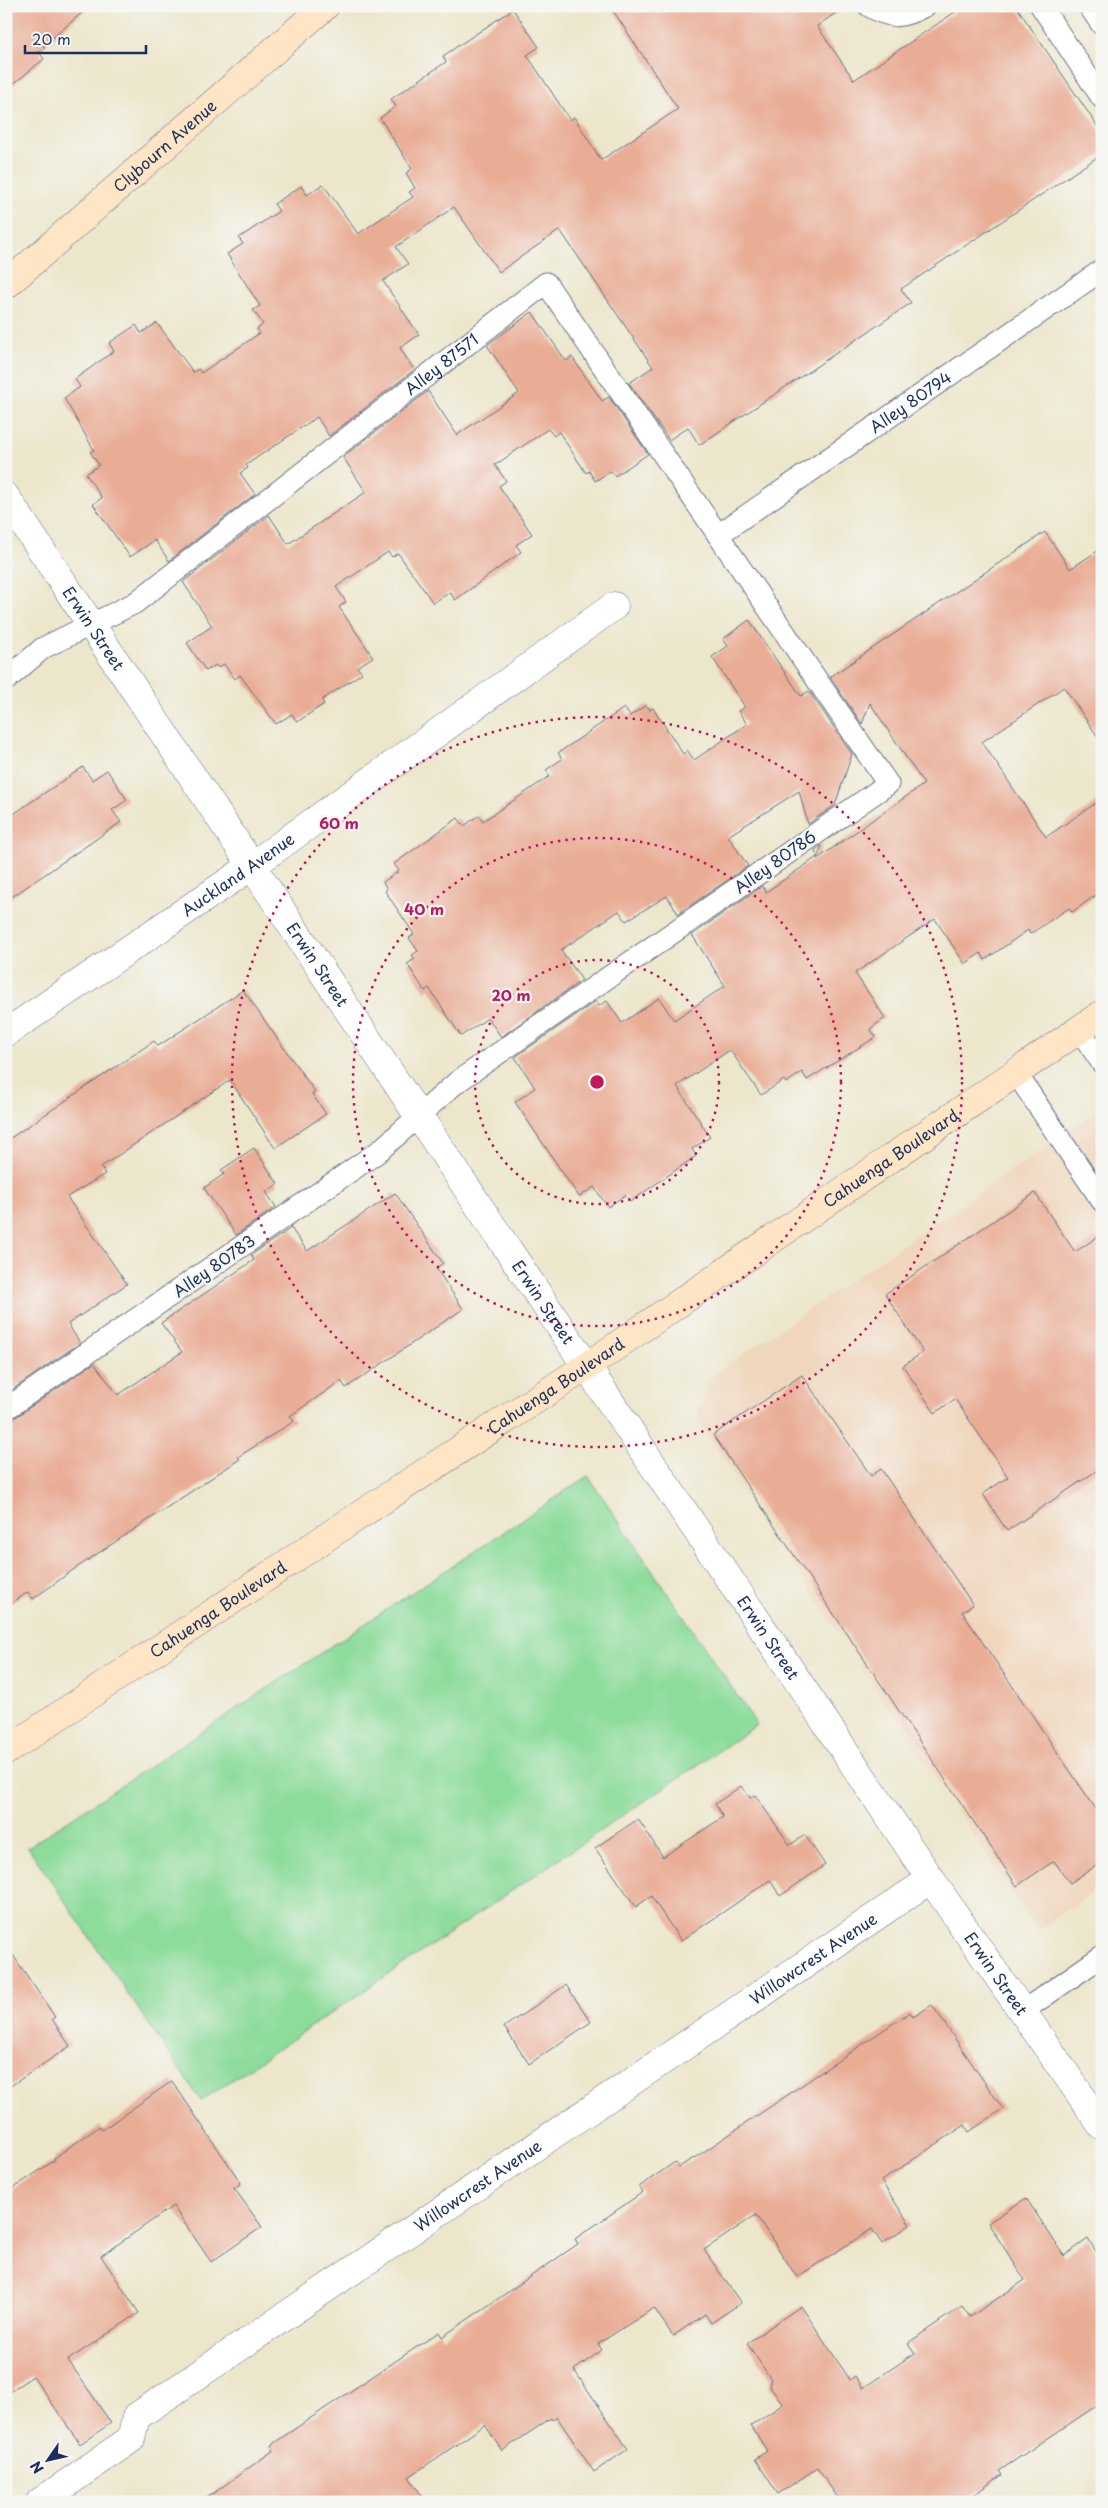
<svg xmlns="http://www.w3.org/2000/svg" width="1108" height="2508" viewBox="0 0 1108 2508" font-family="'Playpen Sans',sans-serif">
	<rect width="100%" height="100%" fill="#f6f6f2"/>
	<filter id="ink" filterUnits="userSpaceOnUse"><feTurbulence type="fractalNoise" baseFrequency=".02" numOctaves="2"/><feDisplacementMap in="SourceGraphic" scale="10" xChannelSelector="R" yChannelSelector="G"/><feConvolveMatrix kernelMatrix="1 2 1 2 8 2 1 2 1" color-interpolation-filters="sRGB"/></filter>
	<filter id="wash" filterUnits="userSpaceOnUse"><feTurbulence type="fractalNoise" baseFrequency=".0096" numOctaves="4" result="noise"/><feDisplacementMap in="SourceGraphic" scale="20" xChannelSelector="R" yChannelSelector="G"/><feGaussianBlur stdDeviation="1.12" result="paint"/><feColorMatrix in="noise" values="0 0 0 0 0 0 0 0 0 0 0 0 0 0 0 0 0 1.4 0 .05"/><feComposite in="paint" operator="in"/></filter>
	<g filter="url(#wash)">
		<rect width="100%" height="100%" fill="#ece6cb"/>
		<path fill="#f0d6bc" d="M1102,1108V1886L1037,1930L697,1420L709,1378Z"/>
		<path fill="#8ddc9b" stroke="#54867c" d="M588,1476L757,1725L201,2101L28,1847Z"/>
		<g id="blocks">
			<path fill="#e9ad96" d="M6,6H90L43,46L45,47L39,52L44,59L6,90Z
				M610,6H846L817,26L854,80L964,6H1016L1102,133V154L901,289L911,303L699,445L688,427L669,440L629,383L653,367L560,230L499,272L454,207L396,247L408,264L383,281L419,335L400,348L414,370L329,436L317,417L246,465L248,468L240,473L255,494L169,561L155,540L130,557L93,504L102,498L86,474L99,465L90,452L94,450L64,398L80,387L75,379L114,351L109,343L136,325L141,333L157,323L193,372L199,369L201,373L260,333L257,329L263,324L253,310L260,306L227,254L243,244L239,238L279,211L274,204L301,186L307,195L323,184L358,234L413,197L409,192L415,188L406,173L412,169L380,118L396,106L391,99L446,62L443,56L513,9L539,47L527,55L570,120L574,117L601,160L678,109Z
				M532,312L566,361L572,357L602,401L609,397L648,454L615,476L611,471L595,481L589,471L586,473L559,432L554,436L548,429L495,465L506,481L499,486L532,534L516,545L521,552L455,600L450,592L433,603L398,553L392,557L388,552L336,587L346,602L339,607L373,657L357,667L362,673L322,700L324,704L297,722L292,714L276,724L240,675L235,679L224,664L218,668L216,665L206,671L187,643L212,626L183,582L269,515L288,544L366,492L343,457L428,391L457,435L519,393L487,345Z
				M1045,532L1070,569L1102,548V743L1064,687L982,742L1046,837L1102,799V891L1072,912L1069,908L1030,934L1028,930L985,960L981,953L965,964L935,919L855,973L885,1018L870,1029L876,1037L807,1080L802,1072L786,1083L784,1080L761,1095L730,1050L677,1086L710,1137L692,1149L696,1156L630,1202L625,1195L608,1207L594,1187L579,1197L515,1102L535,1088L515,1057L596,1001L599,1006L607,1001L622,1023L659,998L674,1020L725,986L692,935L762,886L766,892L817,857L815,850L822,845L817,859L924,784L870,703L862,724L830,677Z
				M749,620L801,696L809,691L852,754L835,805L808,824L799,791L728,836L748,866L678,914L667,896L626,921L619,911L561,950L582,980L501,1037L488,1018L461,1036L429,988L425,991L407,964L415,959L412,955L418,951L409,938L414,934L385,891L387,889L383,882L399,871L394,864L458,818L464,826L479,815L483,821L550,776L546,770L562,759L558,753L624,708L630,716L646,705L650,710L653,708L683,754L687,750L694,760L747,724L738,711L745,707L712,657L728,646L723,639Z
				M83,767L92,780L107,770L127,800L112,810L121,822L6,901V819Z
				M243,990L315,1092L312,1094L326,1114L275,1148L230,1080L101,1167L105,1174L67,1197L127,1284L68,1324L80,1343L6,1394V1141L154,1041L158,1046Z
				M254,1148L278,1184L266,1192L276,1207L236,1235L204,1188L224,1174L221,1170Z
				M395,1193L443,1263L436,1268L463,1309L346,1388L341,1381L290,1416L294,1421L238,1457L240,1459L73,1570L33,1599L28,1592L6,1607V1421L13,1419L94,1363L118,1395L182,1352L161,1323L254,1260L251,1255L291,1228L307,1251Z
				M1035,1193L1075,1252L1102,1234V1467L1007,1531L983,1494L1008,1477L955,1399L935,1413L903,1366L923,1352L885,1294Z
				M802,1375L871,1476L881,1469L973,1605L962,1612L1102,1818V1862L1070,1883L1054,1861L1017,1886L713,1435Z
				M741,1786L750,1798L755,1795L790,1845L805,1835L825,1865L780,1896L770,1880L681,1941L651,1896L636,1907L595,1848L638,1819L663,1857L723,1817L715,1804Z
				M6,1945L55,2017L52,2019L70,2046L6,2089Z
				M566,1985L591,2022L529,2064L504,2027Z
				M932,2005L1003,2109L969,2132L965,2125L881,2181L910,2225L882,2244L872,2229L797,2277L756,2215L704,2250L741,2303L711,2323L705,2314L673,2336L654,2308L598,2344L602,2350L574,2370L628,2449L594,2472L557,2417L552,2420L551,2418L502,2451L485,2425L409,2477L426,2502H201L274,2450L271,2445L333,2403L439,2332L442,2337L578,2244L575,2239L643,2192L639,2187L675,2162L679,2167L699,2155L910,2012L913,2017Z
				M172,2081L241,2183L234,2188L262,2227L211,2262L173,2206L101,2256L139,2313L68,2360L111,2423L80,2444L33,2376L6,2394V2193L55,2160L54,2158L100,2126L102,2130Z
				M1026,2198L1064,2256L1088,2239L1102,2260V2402L999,2471L1002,2475L963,2502H841L817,2468L778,2494L755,2459L767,2451L751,2426L783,2404L769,2386L771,2379L747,2343L801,2306L850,2380L855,2376L863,2388L915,2353L908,2343L962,2306L970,2317L1025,2280L988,2223Z"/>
		</g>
	</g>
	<g filter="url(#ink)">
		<use href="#blocks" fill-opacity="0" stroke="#646f84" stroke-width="1"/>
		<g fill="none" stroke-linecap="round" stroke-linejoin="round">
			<defs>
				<g id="service">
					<path d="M869,6C892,20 902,18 925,6"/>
					<path d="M1041,6L1102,98"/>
					<path d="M1089,6L1102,25"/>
					<path id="s1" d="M718,535L1102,270"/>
					<path id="s2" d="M6,680L43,648L135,603L546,283L888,784L457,1082L378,1152L6,1409"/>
					<path d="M1079,1029L1102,1063"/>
					<path d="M1016,1073L1102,1201"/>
					<path d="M1023,2011L1102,1956"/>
				</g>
				<g id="minor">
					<path id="s3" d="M6,497C312,957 619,1417 928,1875C985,1959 1044,2042 1102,2126"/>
					<path id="s4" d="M6,1033L253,865L614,606"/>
					<path id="s5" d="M40,2502L131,2439L136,2417L931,1879"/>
				</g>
				<g id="secondary">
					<path id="s6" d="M6,285L325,6"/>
					<path id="s7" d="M6,1751L331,1534L587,1366L1102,1014"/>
				</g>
			</defs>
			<use href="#service" stroke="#646f84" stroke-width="23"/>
			<use href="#minor" stroke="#646f84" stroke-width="29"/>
			<use href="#secondary" stroke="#646f84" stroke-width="29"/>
			<use href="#service" stroke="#fff" stroke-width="21"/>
			<use href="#minor" stroke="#fff" stroke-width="28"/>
			<use href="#secondary" stroke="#fee5c5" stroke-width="28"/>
		</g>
	</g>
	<g fill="none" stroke="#c2185b" stroke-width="2.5" stroke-dasharray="2.5 5">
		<circle cx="597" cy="1082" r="122"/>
		<circle cx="597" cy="1082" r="244"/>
		<circle cx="597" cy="1082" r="365"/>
	</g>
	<g text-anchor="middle" stroke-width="4.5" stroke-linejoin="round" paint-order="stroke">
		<g font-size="16" fill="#1b2f5e" stroke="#f6f6f2">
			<text dy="6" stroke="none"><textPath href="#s6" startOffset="211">Clybourn Avenue</textPath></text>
			<text dy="6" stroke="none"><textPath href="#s2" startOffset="540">Alley 87571</textPath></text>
			<text dy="6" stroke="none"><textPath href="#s1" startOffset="234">Alley 80794</textPath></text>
			<text dy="6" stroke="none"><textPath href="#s3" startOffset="158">Erwin Street</textPath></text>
			<text transform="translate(775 862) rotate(-35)" y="6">Alley 80786</text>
			<text dy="6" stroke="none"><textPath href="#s4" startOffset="281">Auckland Avenue</textPath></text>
			<text dy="6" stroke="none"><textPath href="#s3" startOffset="562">Erwin Street</textPath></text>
			<text dy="6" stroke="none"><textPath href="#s7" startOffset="1065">Cahuenga Boulevard</textPath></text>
			<text transform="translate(214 1266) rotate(-35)" y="6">Alley 80783</text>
			<text dy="6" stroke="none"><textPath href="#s3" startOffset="968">Erwin Street</textPath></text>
			<text dy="6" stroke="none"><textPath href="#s7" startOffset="660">Cahuenga Boulevard</textPath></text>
			<text dy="6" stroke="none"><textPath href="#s7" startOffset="255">Cahuenga Boulevard</textPath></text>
			<text dy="6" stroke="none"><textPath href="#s3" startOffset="1372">Erwin Street</textPath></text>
			<text dy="6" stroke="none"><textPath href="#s5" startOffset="951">Willowcrest Avenue</textPath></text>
			<text dy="6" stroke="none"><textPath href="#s3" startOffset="1778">Erwin Street</textPath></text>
			<text dy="6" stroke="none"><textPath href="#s5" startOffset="546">Willowcrest Avenue</textPath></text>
		</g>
	</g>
	<circle cx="597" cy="1082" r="8" fill="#c2185b" stroke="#f6f6f2" stroke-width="2.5"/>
	<g font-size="15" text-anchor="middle" font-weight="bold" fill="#c2185b" stroke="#f6f6f2" stroke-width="4.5" stroke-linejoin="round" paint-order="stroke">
		<text x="339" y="829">60 m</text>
		<text x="424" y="915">40 m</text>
		<text x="511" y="1001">20 m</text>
	</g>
	<rect width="1108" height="2508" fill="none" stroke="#f6f6f2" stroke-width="25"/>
	<g transform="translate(48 2460) rotate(236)" stroke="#f6f6f2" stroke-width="4" paint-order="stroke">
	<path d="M0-4L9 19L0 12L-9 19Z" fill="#1b2f5e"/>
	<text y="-8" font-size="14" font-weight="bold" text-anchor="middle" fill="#1b2f5e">N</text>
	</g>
	<path d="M25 45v8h121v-8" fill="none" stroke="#1b2f5e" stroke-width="2.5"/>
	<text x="32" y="45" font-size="15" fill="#1b2f5e" stroke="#f6f6f2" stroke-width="4" paint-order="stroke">20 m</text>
</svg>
